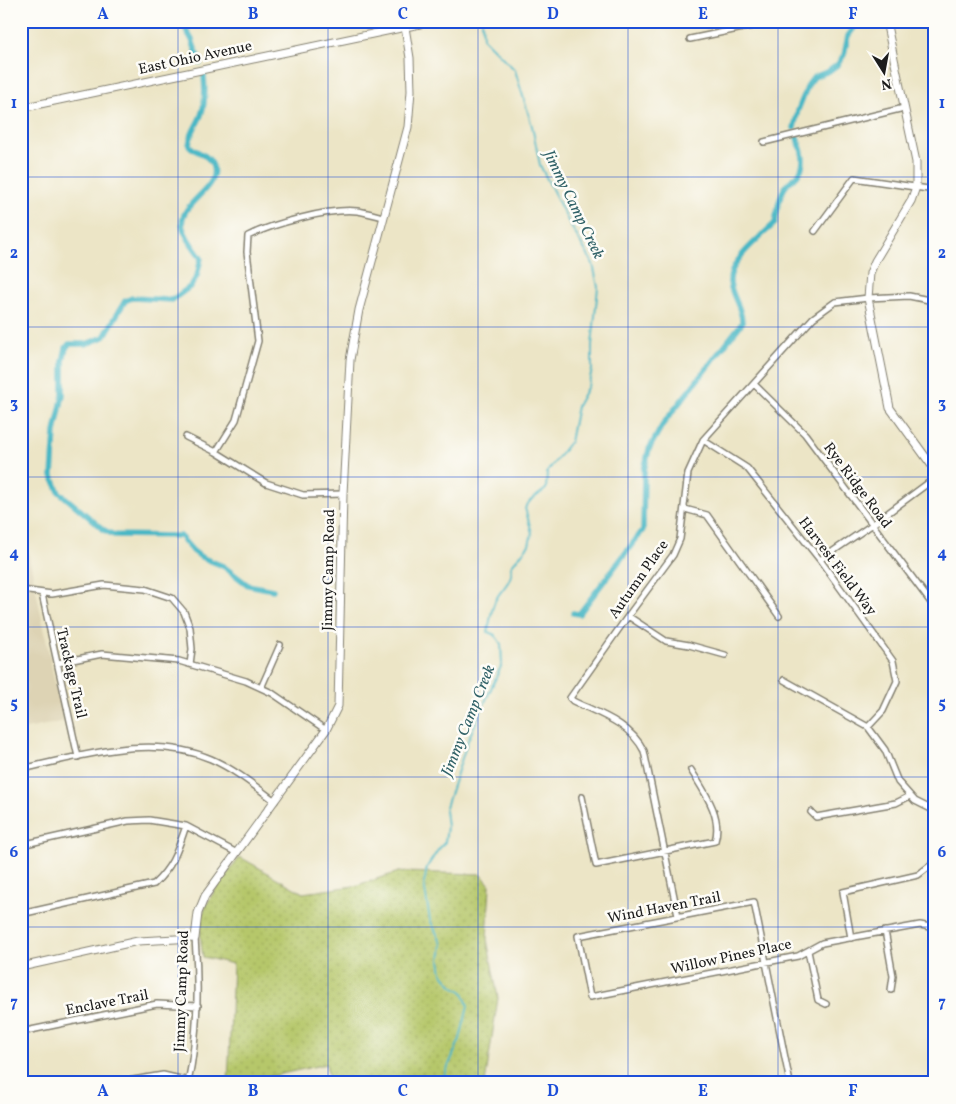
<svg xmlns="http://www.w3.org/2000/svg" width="956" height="1104" viewBox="0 0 956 1104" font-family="Vollkorn,serif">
	<defs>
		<pattern id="grass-dots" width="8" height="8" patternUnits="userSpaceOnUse" patternTransform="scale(1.25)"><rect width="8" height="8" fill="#b6c76a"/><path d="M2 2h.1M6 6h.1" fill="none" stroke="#9caa5b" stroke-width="1.8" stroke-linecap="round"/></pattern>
	</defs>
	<rect width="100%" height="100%" fill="#fdfcf7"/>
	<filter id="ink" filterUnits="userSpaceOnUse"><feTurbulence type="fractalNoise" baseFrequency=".02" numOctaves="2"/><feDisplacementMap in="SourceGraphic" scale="10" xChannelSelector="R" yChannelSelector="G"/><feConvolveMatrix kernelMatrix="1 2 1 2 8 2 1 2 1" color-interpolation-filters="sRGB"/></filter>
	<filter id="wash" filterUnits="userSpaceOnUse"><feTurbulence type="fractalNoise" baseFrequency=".0096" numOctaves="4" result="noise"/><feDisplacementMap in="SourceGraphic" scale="20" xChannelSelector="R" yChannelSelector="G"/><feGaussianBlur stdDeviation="1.12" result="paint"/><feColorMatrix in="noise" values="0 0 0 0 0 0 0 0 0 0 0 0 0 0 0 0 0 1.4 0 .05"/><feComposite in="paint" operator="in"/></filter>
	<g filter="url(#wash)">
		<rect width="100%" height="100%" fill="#ece5c6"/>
		<path fill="#ddd3b4" d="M26,541L57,693L62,700L65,721L21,730V542Z"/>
		<path fill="url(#grass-dots)" stroke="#697243" d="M240,857L303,893L354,886L399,872L481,874L490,885L487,939L498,998L485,1083H330L326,1064L241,1083H228L233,964L203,957C201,944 199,931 202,918C206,897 228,874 240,857Z"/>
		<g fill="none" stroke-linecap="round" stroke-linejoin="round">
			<path stroke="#4ab7c5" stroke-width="2" d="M438,1083L445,1074L460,1039L468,1006L463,992L453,986L442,973L440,960L442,944L430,920L424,884L427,867L438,850L445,842L447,827L445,810L468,740L502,664L501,644L495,635L488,632C490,621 491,611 495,601C501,588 514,582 511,566L529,545L532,533L525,508L530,501L546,489L547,472L570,442L577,406L588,386L592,370V345L598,287L593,264L568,221L540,165L532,126L515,70L483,38L482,21"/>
			<path stroke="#4ab7c5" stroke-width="5.5" d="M181,21L192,40L200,63
				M912,21L922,24L935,33
				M204,76C205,87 206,100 202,112C199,124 191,129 189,145C195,153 207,153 212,164C223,190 176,202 183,228C186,238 195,249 201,258L197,276L191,286L172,300L132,298L125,301L104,337L86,344H69L66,348L63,361V395L55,432L52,476L59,492L104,530L114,535L180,536L193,551L201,557L223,566L248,585L273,590
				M794,128L798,110L808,85L814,77L829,71L837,65L844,55L848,36L859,21
				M573,613L579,614L643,530L644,470L649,449L663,424L742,323C743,308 731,296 730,282C729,260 762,236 775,223C777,212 779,195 786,186C789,181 794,179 798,175C807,162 802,150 797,138"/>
		</g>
	</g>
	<g filter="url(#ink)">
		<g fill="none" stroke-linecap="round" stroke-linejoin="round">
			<defs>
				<path id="street" d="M794,21V22
					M690,39L777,21
					M764,142L904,108
					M815,231L854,178L935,190
					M754,384L805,434L935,608
					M186,437L216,452
					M703,440L747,468L820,560L893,661L897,681L883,711L868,727
					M343,494L303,495L266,483L216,452L236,420L258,341L247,252L248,236C272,224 330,208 357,211C365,212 375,215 383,217
					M685,509L707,515L779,616
					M820,560L873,524L935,478
					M21,590L52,594L104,585L145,589L172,598L184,612L190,628L192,649L190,664
					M42,594L78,757
					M628,616L666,641L689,645L725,655
					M58,663L102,654L179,661L246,681L272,693L326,730
					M784,680L868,727L885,750L898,782L915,801L935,811
					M261,688L280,645
					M21,769C83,756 151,733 211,759C234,769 255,786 275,801
					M582,797L596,865L715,841C723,816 703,790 691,770
					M811,812L816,817L896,803L910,796
					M21,845L128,821L149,820L186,826L237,853
					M21,914L154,884C174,865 177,851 186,826
					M678,916L644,751C630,723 600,714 573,701L570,698L628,616L673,555L680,539L688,473L703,440L813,318L835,302L868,298L909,296L929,300L935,313
					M885,931L893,976L891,990
					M851,938L843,892L918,875L935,862
					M808,951L818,1000L826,1004
					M21,1032L157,1004L198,1006
					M115,1083L163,1075L189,1081
					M188,1083C198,1035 199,986 195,938
					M790,1083L754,902L578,936L590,997L798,956L822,943L920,925L935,928"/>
				<path id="secondary" d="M886,21L916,162V187L911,201L875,261L870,273L868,298L890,408L935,470
					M21,108L434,21
					M21,967L138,941L195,938L198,913L205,896L326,730L338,706L343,494L350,360L359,310L408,127L411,91L410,58L404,21"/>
			</defs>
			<use href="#street" stroke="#848071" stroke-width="8"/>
			<use href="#secondary" stroke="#848071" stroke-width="9"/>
			<use href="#street" stroke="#fff" stroke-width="5"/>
			<use href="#secondary" stroke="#fff" stroke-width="7"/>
		</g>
	</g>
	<path fill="none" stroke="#1d4ed8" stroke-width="1" stroke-opacity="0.55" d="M178,21V1083M328,21V1083M478,21V1083M628,21V1083M778,21V1083M21,177H935M21,327H935M21,477H935M21,627H935M21,777H935M21,927H935"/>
	<g text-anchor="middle" stroke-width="5" stroke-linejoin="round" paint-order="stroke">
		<g font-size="15" fill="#1c1c1c" stroke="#fdfcf7">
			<text transform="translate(195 57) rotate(-12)" y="5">East Ohio Avenue</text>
			<text transform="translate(858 485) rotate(53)" y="5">Rye Ridge Road</text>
			<text transform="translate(838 566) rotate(53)" y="5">Harvest Field Way</text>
			<text transform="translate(328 570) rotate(-89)" y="5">Jimmy Camp Road</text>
			<text transform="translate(638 579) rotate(-55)" y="5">Autumn Place</text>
			<text transform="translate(72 673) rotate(77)" y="5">Trackage Trail</text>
			<text transform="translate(664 907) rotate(-11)" y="5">Wind Haven Trail</text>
			<text transform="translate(731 956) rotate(-12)" y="5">Willow Pines Place</text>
			<text transform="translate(181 991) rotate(-88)" y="5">Jimmy Camp Road</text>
			<text transform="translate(107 1002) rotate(-11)" y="5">Enclave Trail</text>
		</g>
		<g font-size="16" font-style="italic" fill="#316268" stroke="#fdfcf7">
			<text transform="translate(575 204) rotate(64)" y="6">Jimmy Camp Creek</text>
			<text transform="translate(467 720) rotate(-68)" y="6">Jimmy Camp Creek</text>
		</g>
	</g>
	<rect width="956" height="1104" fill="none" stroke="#fdfcf7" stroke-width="55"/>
	<g transform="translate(884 72) rotate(169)" stroke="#fdfcf7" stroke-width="4" paint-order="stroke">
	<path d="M0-4L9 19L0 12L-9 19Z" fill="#1c1c1c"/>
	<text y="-8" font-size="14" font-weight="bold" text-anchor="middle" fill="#1c1c1c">N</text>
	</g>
	<rect x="28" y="28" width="900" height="1048" fill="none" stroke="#1d4ed8" stroke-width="2"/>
	<g font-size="16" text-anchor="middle" font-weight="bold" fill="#1d4ed8">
		<text x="103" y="19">A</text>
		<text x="253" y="19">B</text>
		<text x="403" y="19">C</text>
		<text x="553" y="19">D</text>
		<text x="703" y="19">E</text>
		<text x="853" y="19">F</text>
		<text x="14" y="108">1</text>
		<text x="942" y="108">1</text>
		<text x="14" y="258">2</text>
		<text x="942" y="258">2</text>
		<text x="14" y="408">3</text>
		<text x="942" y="408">3</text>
		<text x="14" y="558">4</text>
		<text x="942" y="558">4</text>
		<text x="14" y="708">5</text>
		<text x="942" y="708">5</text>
		<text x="14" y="857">6</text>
		<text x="942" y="857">6</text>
		<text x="14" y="1007">7</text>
		<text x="942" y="1007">7</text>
		<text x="103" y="1096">A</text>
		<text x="253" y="1096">B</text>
		<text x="403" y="1096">C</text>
		<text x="553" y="1096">D</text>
		<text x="703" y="1096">E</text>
		<text x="853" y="1096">F</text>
	</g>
</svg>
